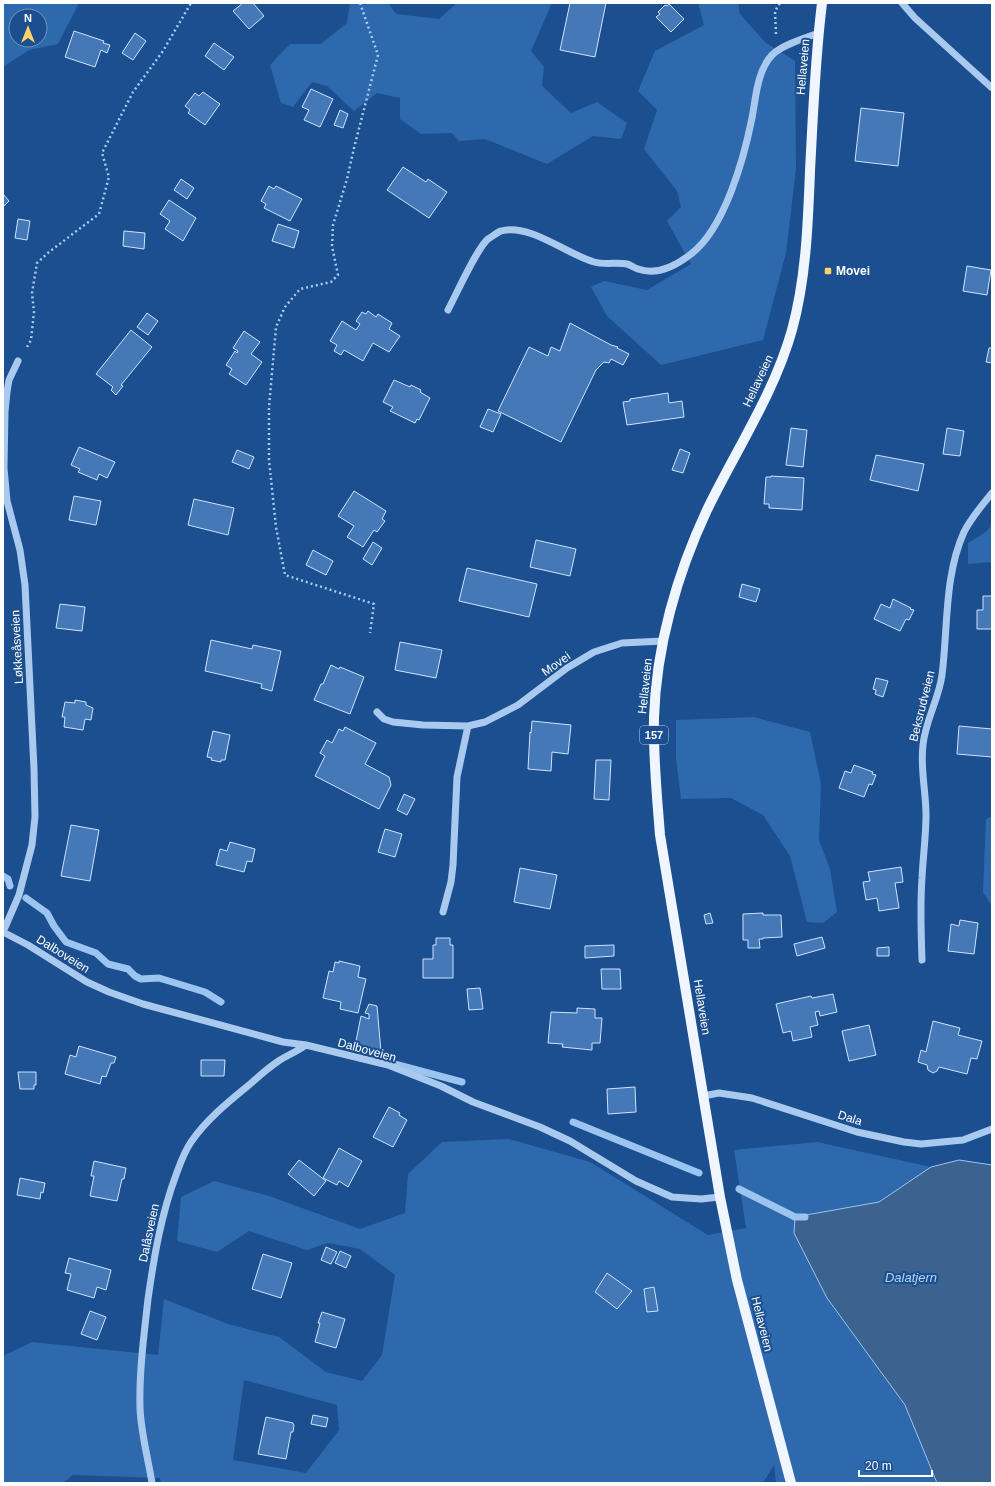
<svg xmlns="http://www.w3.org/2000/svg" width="995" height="1486" viewBox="0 0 995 1486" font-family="Helvetica,sans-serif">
	<rect width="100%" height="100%" fill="#1b4f8f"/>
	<path fill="#2e69ad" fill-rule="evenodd" d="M3,3H79L58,44L29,50L3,67ZM16,16H40V40H16Z
		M350,3H388L396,14L439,19L457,3H552L531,51L544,67L542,86L571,113L597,102L627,123L621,139L593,136L547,164L485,139L459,141L452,133L421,134L400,119V98L377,93L354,111L327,86L312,82L293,107L281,103L270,65L290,44H321L347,23Z
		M698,3H738L740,14L765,42L795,61L796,169L786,253L763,340L661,365L607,316L591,287L604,281L647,290L691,264L667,221L681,207L677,191L644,149L657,110L638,91L655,51L704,25Z
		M992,524V562L968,564V543L986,532Z
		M754,717L810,732L821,784L819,840L830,869L837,912L823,923L807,922L790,856L763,815L731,798L681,799L676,758V720Z
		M992,816V906L983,892L986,819Z
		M509,1139L590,1162L708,1235L746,1228L734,1150L817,1142L931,1167L879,1202L795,1217L827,1298L905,1405L937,1483H776L774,1465L763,1483H161L160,1478L73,1475L63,1483H3V1356L32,1342L158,1355L164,1299L228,1324L279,1337L326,1372L362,1381L382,1355L395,1275L360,1249L328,1243L307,1250L249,1231L217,1252L177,1241L181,1197L214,1181L269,1196L360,1229L405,1213L408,1174L442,1142ZM244,1380L337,1405L339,1430L306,1473L233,1460Z"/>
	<path fill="#3c6290" stroke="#9cc4f0" d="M959,1160L992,1165V1483H937L905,1405L827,1298L794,1233L795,1217L879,1202L931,1167Z"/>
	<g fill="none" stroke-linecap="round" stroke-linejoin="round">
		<path stroke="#9cc4f0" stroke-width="7" d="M3,876L8,879L10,886
			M26,898L47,913L54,926L66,942L96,953L108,964L128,969L135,976L141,979L159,978L205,992L221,1002
			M387,1062L462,1082
			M573,1122L699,1173
			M739,1189L795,1217H805"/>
	</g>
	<path fill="#4478b7" stroke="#cfe3fa" d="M243,3H253L264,16L249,29L233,11Z
		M570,3H606L595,57L560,50Z
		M669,4L684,19L671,32L656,17L660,14L658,12L665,5L667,6Z
		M74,31L104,41L103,43L110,45L107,53L101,50L95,67L65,57Z
		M135,33L146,41L133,60L122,53Z
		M214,43L234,57L224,70L205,56Z
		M311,89L333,99L320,127L304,120L309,110L302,107Z
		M203,92L220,104L205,125L188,113L190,110L185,106L195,93L199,96Z
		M861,108L904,113L898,166L855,161Z
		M340,110L348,114L343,128L334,125Z
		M403,167L426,182L428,179L447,192L429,218L387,190Z
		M181,179L194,188L187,199L174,190Z
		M269,186L274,189L276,186L302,199L290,221L264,208L266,204L261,201Z
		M3,194L9,201L4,206L3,205Z
		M169,200L196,218L183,241L165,229L170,221L160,214Z
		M18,219L30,221L27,240L15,238Z
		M278,224L299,231L294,248L272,241Z
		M124,231L145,233L144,249L123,246Z
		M967,266L991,270L987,295L963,291Z
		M368,311L376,317L378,314L392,323L389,329L400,336L389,352L373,343L363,361L344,350L341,355L334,351L337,345L330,341L342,321L356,330L360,324L356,321L362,312L366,314Z
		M147,313L158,321L148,335L137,327Z
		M570,323L611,345L618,347L617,348L629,354L623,365L611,359L609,363L604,362L596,370L561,442L498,411L529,347L548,356L551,347L560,351Z
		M131,330L152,347L121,385L123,386L116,395L111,390L113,387L96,374Z
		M244,331L260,342L251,354L262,362L246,385L229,374L232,369L226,365L235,351L237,353L238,351L233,348Z
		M989,348H992V363L986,362Z
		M394,380L410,387L411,385L421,390L420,392L430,398L419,420L417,419L415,423L390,411L393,407L383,402Z
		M668,393L669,403L682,401L684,417L627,425L623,402L630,401V399Z
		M488,409L501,414L493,432L480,427Z
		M791,428L807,430L803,467L786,465Z
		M947,428L964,431L960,456L943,454Z
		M79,447L115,462L107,478L99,474L97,480L78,472L80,469L71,465Z
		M680,449L690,453L683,473L672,470Z
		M237,450L254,457L249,469L232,462Z
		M876,455L924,464L918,491L870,480Z
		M771,476L804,478L802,510L769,508V504H764L766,477H771Z
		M354,491L386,511L382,519L385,521L377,532L374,530L363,547L347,537L354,526L338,516Z
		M74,496L101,501L96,525L69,520Z
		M194,499L234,508L228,535L188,525Z
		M536,540L576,549L570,576L530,567Z
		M373,542L382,548L372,565L363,559Z
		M313,550L333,561L326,575L306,565Z
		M467,568L537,584L529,617L459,601Z
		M742,584L760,589L756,602L739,597Z
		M983,596H992V629H977V610H983Z
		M893,599L911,608L910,609L914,610L909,620L906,619L900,631L874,619L881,604L890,608Z
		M60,604L85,607L82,631L56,628Z
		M211,640L252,649L253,645L281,651L272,691L261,688L262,684L205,671Z
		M400,642L442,650L436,678L395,670Z
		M331,665L339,669L340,667L364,677L350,714L314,700L321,684H323Z
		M876,678L888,681L883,697L875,694L876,690L873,689Z
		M75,700L86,702V705L93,708L91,720L85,719L83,730L64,727L65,717H62L65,702L75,703Z
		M532,721L571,725L568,754L552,752L551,771L528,769L530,732L531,733Z
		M992,723V757L957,754L959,726L992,729Z
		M345,727L376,743L365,764L389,777L391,785L379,809L315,776L325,756L320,753L327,740L332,743L339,729L343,731Z
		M213,731L230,735L225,760H221V762L211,760L212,758L207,757Z
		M596,760H611L609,800L594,799Z
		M854,765L873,772L872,774L876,775L872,785L869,784L864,797L839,788L845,771L851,773Z
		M404,794L415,799L407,815L397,810Z
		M71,825L99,830L90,881L61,876Z
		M385,829L402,834L395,857L378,852Z
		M230,842L255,849L252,862L247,861L244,872L216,865L220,849L227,851Z
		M901,867L903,882L895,883L899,908L879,911L877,898L866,900L863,882L870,881L868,872Z
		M520,868L557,875L550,909L514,902Z
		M710,913L713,923L706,924L704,915Z
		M763,913V915H781L782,937L763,938V939H759L760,948H748V940H743V914Z
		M960,920L978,923L974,954L948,951L951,924L959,926Z
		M822,937L825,948L797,956L794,944Z
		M436,938H450V945H453V978H423V959H433V945H436Z
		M614,945V956L585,958V946Z
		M889,947V956H877V948Z
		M339,961L360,966L358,977L366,979L358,1013L340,1009L341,1002L323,998L329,971L333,972L335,962L339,963Z
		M601,969H620L621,989H602Z
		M480,988L483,1009L469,1010L467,989Z
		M833,994L837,1012L820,1016L819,1011L815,1012L818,1025L810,1027L812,1037L793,1041L791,1031L783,1033L776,1004L811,996L812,998Z
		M369,1004L377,1006L381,1052L355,1046L361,1016L369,1019V1014L365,1013Z
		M577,1008L595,1009V1018H602L600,1043H592V1050L562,1047L563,1044L548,1043L551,1012L577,1013Z
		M933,1021L960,1028L958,1035L982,1041L977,1059L971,1058L967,1074L939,1067L937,1071L933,1073L928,1070L927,1065L918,1062L921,1050L926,1052Z
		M869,1025L876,1055L849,1061L842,1031Z
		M79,1046L116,1057L114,1063H111L106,1077L102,1076L100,1084L65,1074L70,1055L76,1057Z
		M201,1060H225L224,1076H201Z
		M18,1072H36V1085H34V1089H20Z
		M635,1087L636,1112L608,1114L607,1089Z
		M389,1107L400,1113L399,1115L407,1120L393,1147L373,1137Z
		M339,1148L362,1161L348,1187L339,1181L337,1185L323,1178Z
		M299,1160L326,1181L314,1196L288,1174Z
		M94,1161L126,1168L124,1179H122L117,1201L90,1196L94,1176H91Z
		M20,1178L45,1183L43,1193L41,1192L40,1199L17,1195Z
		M326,1247L337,1252L331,1264L321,1260Z
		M340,1251L351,1256L346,1268L335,1263Z
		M263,1254L292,1263L281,1298L252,1289Z
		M69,1258L111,1270L106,1290L97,1287L94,1298L67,1290L71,1274L65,1273Z
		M607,1273L632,1291L617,1309L595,1292Z
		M654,1287L658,1311L647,1312L644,1289Z
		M90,1311L106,1317L97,1340L81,1334Z
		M322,1312L345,1319L336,1348L315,1342L320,1323H318Z
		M313,1415L328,1418L326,1427L311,1424Z
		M266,1417L293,1423V1424L294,1425L293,1432H291L286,1459L258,1454Z"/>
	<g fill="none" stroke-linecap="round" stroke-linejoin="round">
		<path stroke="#a9c9ee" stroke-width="2.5" stroke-dasharray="2 3" stroke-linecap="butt" d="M360,3L378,55L354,148L347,179L333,225L332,246L338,275L331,282L300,289L285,307L276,327L269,407V460L276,527L285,575L374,604L370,633
			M776,34L775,11L780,3
			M27,347L31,340L34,312L32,293L37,263L49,252L99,214L109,177L102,153L133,92L163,51L191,3"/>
		<path stroke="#a9c9ee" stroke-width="7" d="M902,3L915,18L992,88
			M448,310C456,295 477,248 488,239C492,237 497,232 501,231C530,223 566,254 594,262C605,265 617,262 627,264C631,265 634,268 638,269C657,276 677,265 691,254C725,228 744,158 752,118C756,97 757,71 772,55C782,45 805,38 819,33
			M377,712L384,719L393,722L423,725L468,726L485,722L518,705L567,668L594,652L622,643L663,641
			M443,912L451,882L453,865L457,777L468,726
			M3,932L28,945L87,982L109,992L143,1004L283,1042L306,1045L388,1065L441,1086L473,1102L540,1127L570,1141L636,1181L672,1197L701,1199L720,1197
			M3,932L19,895L32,845L35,817L34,769L25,585L20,550L7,501L4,468L5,412L7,392L9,380L18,361
			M922,960C921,933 920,905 922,878C923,857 926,836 926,815C926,791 920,768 923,745C925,721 939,699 942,675C948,629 944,576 964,532C971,518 982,505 992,493
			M703,1096L719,1093L752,1098L857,1132L904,1142L921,1144L963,1140L992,1129
			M152,1483C148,1458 141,1433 140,1408C139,1372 144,1335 148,1299C154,1257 161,1215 176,1175C180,1164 184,1152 191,1142C206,1120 228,1102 249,1085C259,1076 269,1067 280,1060C288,1055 298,1051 306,1045"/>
		<path stroke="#f0f6ff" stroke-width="10" d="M791,1483L737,1280L720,1197L660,835C657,796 653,757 654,718C656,647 677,574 707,510C736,450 774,394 792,330C806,279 808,224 810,171C813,115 815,59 822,3"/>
	</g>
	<rect fill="#ffd166" stroke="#1b4f8f" stroke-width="1.5" x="824" y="267" width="8" height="8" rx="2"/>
	<g text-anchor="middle" stroke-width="4" stroke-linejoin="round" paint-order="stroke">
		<rect fill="#1b4f8f" stroke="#bbcadd" stroke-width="1" x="640" y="726" width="28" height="18" rx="3"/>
		<g font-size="11" font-weight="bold" fill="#fff">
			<text x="654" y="739">157</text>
		</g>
		<g font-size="12" fill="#fff" stroke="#1b4f8f">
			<text transform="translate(803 67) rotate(-85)" y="4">Hellaveien</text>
			<text transform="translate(758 381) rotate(-65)" y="4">Hellaveien</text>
			<text transform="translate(17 647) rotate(-93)" y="4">Løkkeåsveien</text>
			<text transform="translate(556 664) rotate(-35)" y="4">Movei</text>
			<text transform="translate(645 686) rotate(-84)" y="4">Hellaveien</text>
			<text transform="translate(922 706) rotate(-76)" y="4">Beksrudveien</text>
			<text transform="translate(63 954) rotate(32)" y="4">Dalboveien</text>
			<text transform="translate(702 1007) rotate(81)" y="4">Hellaveien</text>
			<text transform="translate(367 1050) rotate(15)" y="4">Dalboveien</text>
			<text transform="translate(850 1118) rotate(18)" y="4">Dala</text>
			<text transform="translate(149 1233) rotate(-78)" y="4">Dalåsveien</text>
			<text transform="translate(762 1324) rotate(76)" y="4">Hellaveien</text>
		</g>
		<g font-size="12" font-weight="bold" fill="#fff" stroke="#1b4f8f" text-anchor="start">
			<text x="836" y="275">Movei</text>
		</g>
		<g font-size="13" font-style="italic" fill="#b5d3f5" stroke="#1b4f8f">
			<text x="911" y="1282">Dalatjern</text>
		</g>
	</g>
	<rect width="995" height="1486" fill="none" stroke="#ffffff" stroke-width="8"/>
	<g transform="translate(28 28)"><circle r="19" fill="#1b4f8f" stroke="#7695bc"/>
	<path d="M0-3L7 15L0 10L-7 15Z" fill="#ffd166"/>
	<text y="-6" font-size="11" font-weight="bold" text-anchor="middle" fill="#ffffff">N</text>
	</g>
	<path d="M859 1470v6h73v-6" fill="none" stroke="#ffffff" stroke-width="2"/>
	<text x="865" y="1470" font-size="12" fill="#ffffff" stroke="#1b4f8f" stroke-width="3" paint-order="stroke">20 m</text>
</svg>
